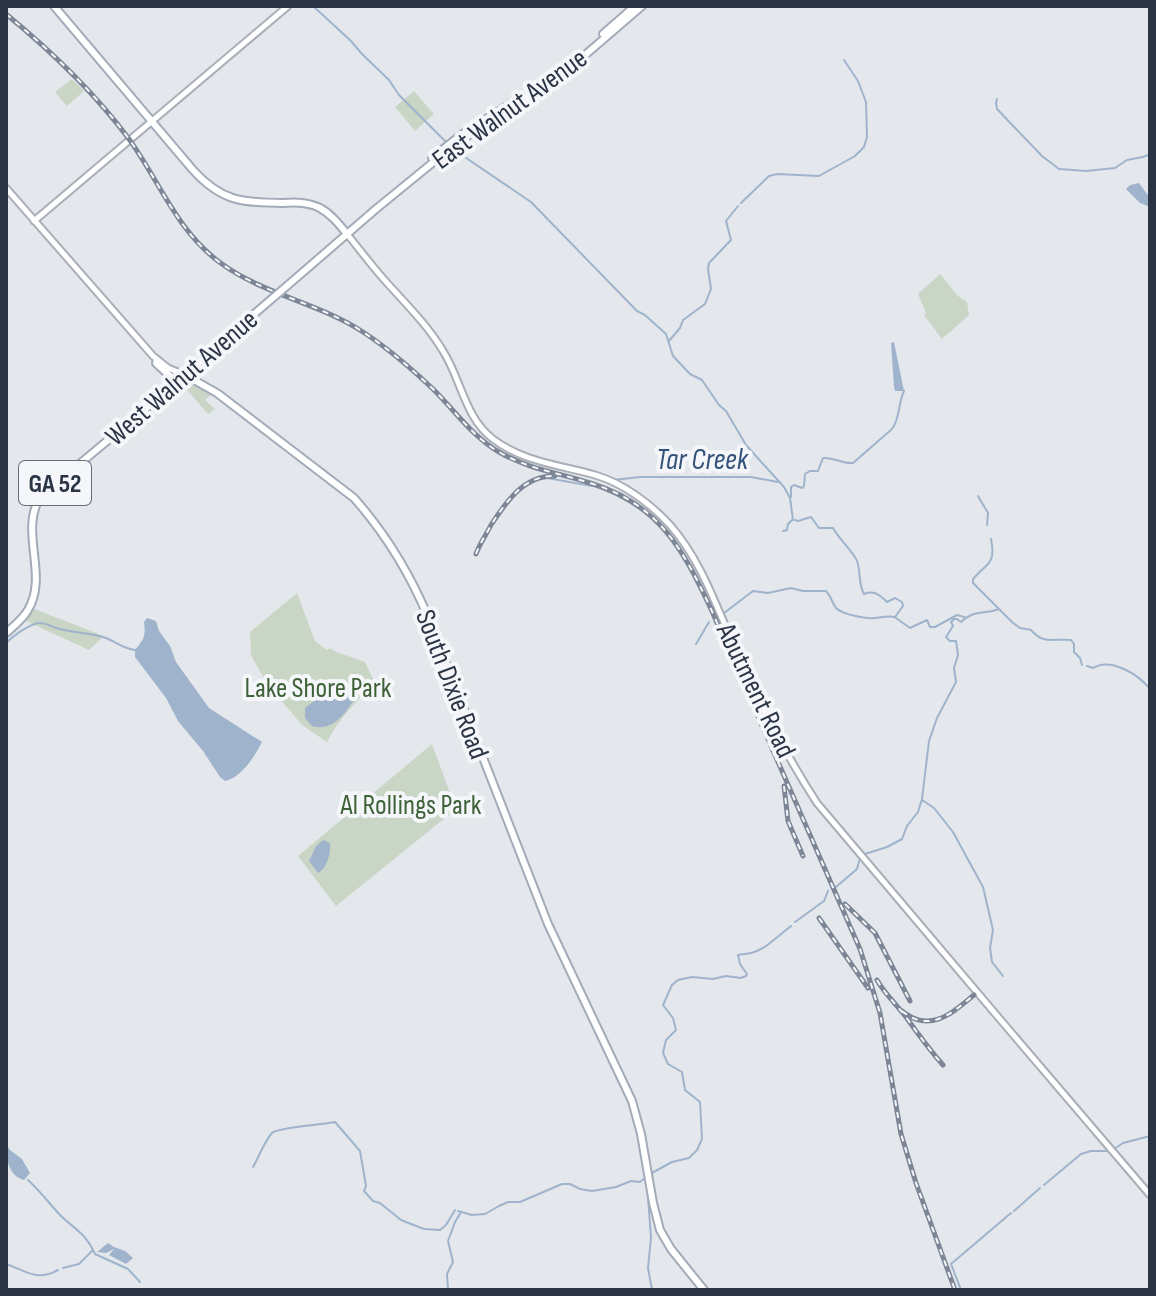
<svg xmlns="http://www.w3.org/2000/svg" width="1156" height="1296" viewBox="0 0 1156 1296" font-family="'Sofia Sans Condensed',sans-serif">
	<rect width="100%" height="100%" fill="#e4e7ec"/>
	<path fill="#c9d6c5" d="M72,79L84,91L67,106L55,92Z
		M414,91L434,114L415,131L395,107Z
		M940,274L958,296L967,302L969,315L942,339L924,315L926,313L918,294Z
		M182,384L200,386L213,393L205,400L215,409L208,414Z
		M297,593L315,641L327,650L330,648L336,652L365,662L375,683C356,701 339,719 327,742L302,725L267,684L251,655L250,632Z
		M33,609H34L104,636L89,650L26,621Z
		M432,744L456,809L336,906L298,856Z"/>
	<path fill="#9fb4cc" d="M1139,183L1150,198V207L1140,203L1126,189L1130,185Z
		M894,342L904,391H895L894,387L891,343Z
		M147,618L156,621L159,631L170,646L176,662L209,708L262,742C255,756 241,778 225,781L220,777L203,751L178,721L166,698L135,657V650C144,639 146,636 144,622Z
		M337,683L346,689L354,700C344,715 332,732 312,726L305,718V708Z
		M323,840L330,843C331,853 327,868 318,873L309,861L316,846Z
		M6,1144L10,1150L22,1159L30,1173L24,1180C8,1176 6,1157 6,1144Z
		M108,1243L114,1247L125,1251L133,1258L126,1264L109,1255L114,1249L106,1253L97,1252Z"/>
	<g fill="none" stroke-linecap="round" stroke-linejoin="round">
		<path stroke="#9fb4cc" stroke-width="2" d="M313,6L351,41L362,54L389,80L399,95L446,142
			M997,99L996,103L997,109L1042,156L1059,169L1086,171L1115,168L1127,160L1143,157L1150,154
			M453,149L531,202L637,311L645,315L666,334L673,356L690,374L702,380L719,405L726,411L746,445L784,487L790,498L793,520
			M741,203L769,176L777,174L819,176L855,156L864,147L867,137L866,102L858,81L844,60
			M669,341L680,328L683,320L705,304L711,289L708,269L709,263L731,240L726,221L738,206
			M547,478L592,486
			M613,480L640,477H751L778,482
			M978,496L988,513L987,525
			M791,497V487L794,485L802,488L804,486L805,474L810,471H818L823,458C834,457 842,464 853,463L892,429C900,419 898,403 904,391
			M795,520L798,521L811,517L819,528H833C839,539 854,553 857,561C861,572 858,584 864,594C874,590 880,595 887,602L895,598L902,602L903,606L895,617
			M783,531L787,530L788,524L792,520
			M991,539C996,564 988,562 973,579V583L1013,623L1020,628L1031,630C1044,645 1052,638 1071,640L1074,644V652L1080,658L1082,665
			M724,613L753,591L768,593L791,588L803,591H826C831,596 832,603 836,608C842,614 860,617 868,618C878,619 885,615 895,617
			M896,618L910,628L927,620L930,627H935L957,615L964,617
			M6,643C14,635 27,626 38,623C46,622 50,626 56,628C72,633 89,632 106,638C116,642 124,649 135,650
			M696,644L709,622
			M1087,666L1093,668C1110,657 1138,674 1150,689
			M922,800L934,808L953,832L983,887L993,930L990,948L992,962L1003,976
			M865,854L887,847L902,839L907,826L918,812L922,799L929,741L937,718L956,682L954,668L958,655L956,641H950L946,637L953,626L951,622L954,619H957L961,622C974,609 984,615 999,609
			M836,887L857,869L860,858
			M795,922L824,901L828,891
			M1114,1149L1123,1143L1150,1136
			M253,1167C259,1157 264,1142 272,1133C278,1127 322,1125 335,1122L360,1151L366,1186L364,1191L373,1201L380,1203L401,1220L424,1229L440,1230L446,1225L455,1210
			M650,1174L672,1162L689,1158L697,1150L702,1139L700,1102L685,1090L682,1072L668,1064L663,1053L666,1040L676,1030L673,1018L663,1005L672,985L678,980L692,977L713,979L726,976L741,978L746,976L747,974L740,964L738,955C742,954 746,954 751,953C765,950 779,935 791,926
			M28,1180C40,1191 49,1203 60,1215C74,1229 86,1233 95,1254L128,1269
			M647,1184L651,1238L648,1268L652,1290
			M1044,1185L1081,1154L1091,1151H1110
			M458,1211L472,1215L485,1214L499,1206L508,1202H520L562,1184H570L580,1189L592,1191L616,1187L631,1181L640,1182L645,1178
			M1014,1211L1040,1188
			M6,1264C27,1271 36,1282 58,1270
			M63,1268L79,1264L92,1251
			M129,1270L140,1282
			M448,1290L447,1274L453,1262L448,1241L455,1222L461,1212
			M961,1290L951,1264L1011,1213"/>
		<defs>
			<path id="secondary" d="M6,188L153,356L168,368L185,375
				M34,221L288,6
				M347,234C361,251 374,269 389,285C408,306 428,326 443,351C461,379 465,418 493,439C523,462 560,465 595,475C623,483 651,504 670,525C701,560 716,606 735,648C759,702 785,754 817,803C928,934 1038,1065 1150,1195"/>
			<path id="primary" d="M54,6L193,170C221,201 242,203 283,203C296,202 308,202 320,208C331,214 339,224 347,234
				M603,34L635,6
				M534,89L570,63
				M432,158L461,135L518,99
				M288,285L376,209L458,142L563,74L642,6
				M157,360L156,363L172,378L174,385
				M185,375L217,393L354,498C385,533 410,574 428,617L548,924L632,1101L641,1134L653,1203L660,1230L671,1249L704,1290
				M6,633C14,626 23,619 28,610C49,575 19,532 40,497L174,385L239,327"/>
		</defs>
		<use href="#secondary" stroke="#a9aeb7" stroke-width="9"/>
		<use href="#primary" stroke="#a3abb8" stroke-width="10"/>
		<use href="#secondary" stroke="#fff" stroke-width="5"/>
		<use href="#primary" stroke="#fff" stroke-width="6"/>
		<defs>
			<path id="rail" d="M6,14C51,51 94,92 129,139C160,182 177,232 222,264C265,295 319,303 363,332C389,349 412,369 434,390C455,411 473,437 499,452C528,469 559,473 590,483C659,504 683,549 711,609L860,949L880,1013L901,1134L916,1183L955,1290
				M476,554C480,543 486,535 491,525C506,502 524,475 555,476
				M784,786L788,821L803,856
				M845,904L875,933L910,1001
				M819,918L868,988
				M877,980C885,994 896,1004 906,1017C918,1034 929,1049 943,1065
				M902,1011C930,1034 952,1013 974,995"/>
		</defs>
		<use href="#rail" stroke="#7d8696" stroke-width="5"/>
		<use href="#rail" stroke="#f4f6f9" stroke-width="2" stroke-dasharray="6" stroke-linecap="butt"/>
		<defs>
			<path id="primary-bridge" d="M239,327L288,285"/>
		</defs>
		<use href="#primary-bridge" stroke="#a3abb8" stroke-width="10" stroke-linecap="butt"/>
		<use href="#primary-bridge" stroke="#fff" stroke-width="6"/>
	</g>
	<g text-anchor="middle" stroke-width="8" stroke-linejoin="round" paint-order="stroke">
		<rect fill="#f4f6f9" stroke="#676e7b" stroke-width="2" x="19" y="461" width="72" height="44" rx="6"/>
		<g font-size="26" font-weight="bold" fill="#2b3445">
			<text x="55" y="492">GA 52</text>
		</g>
		<g font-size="28" fill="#2b3445" stroke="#f4f6f9">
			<text transform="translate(509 108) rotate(-36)" y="10">East Walnut Avenue</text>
			<text transform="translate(181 377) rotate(-41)" y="10">West Walnut Avenue</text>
			<text transform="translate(453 684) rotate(69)" y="10">South Dixie Road</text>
			<text transform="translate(757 690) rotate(64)" y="10">Abutment Road</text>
		</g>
		<g font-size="28" fill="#3f6138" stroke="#f4f6f9">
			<text x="318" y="697">Lake Shore Park</text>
			<text x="411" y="814">Al Rollings Park</text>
		</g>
		<g font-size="30" font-style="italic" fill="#34527a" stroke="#f4f6f9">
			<text x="702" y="469">Tar Creek</text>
		</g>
	</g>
	<rect width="1156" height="1296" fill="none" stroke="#2b3445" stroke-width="16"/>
</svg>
